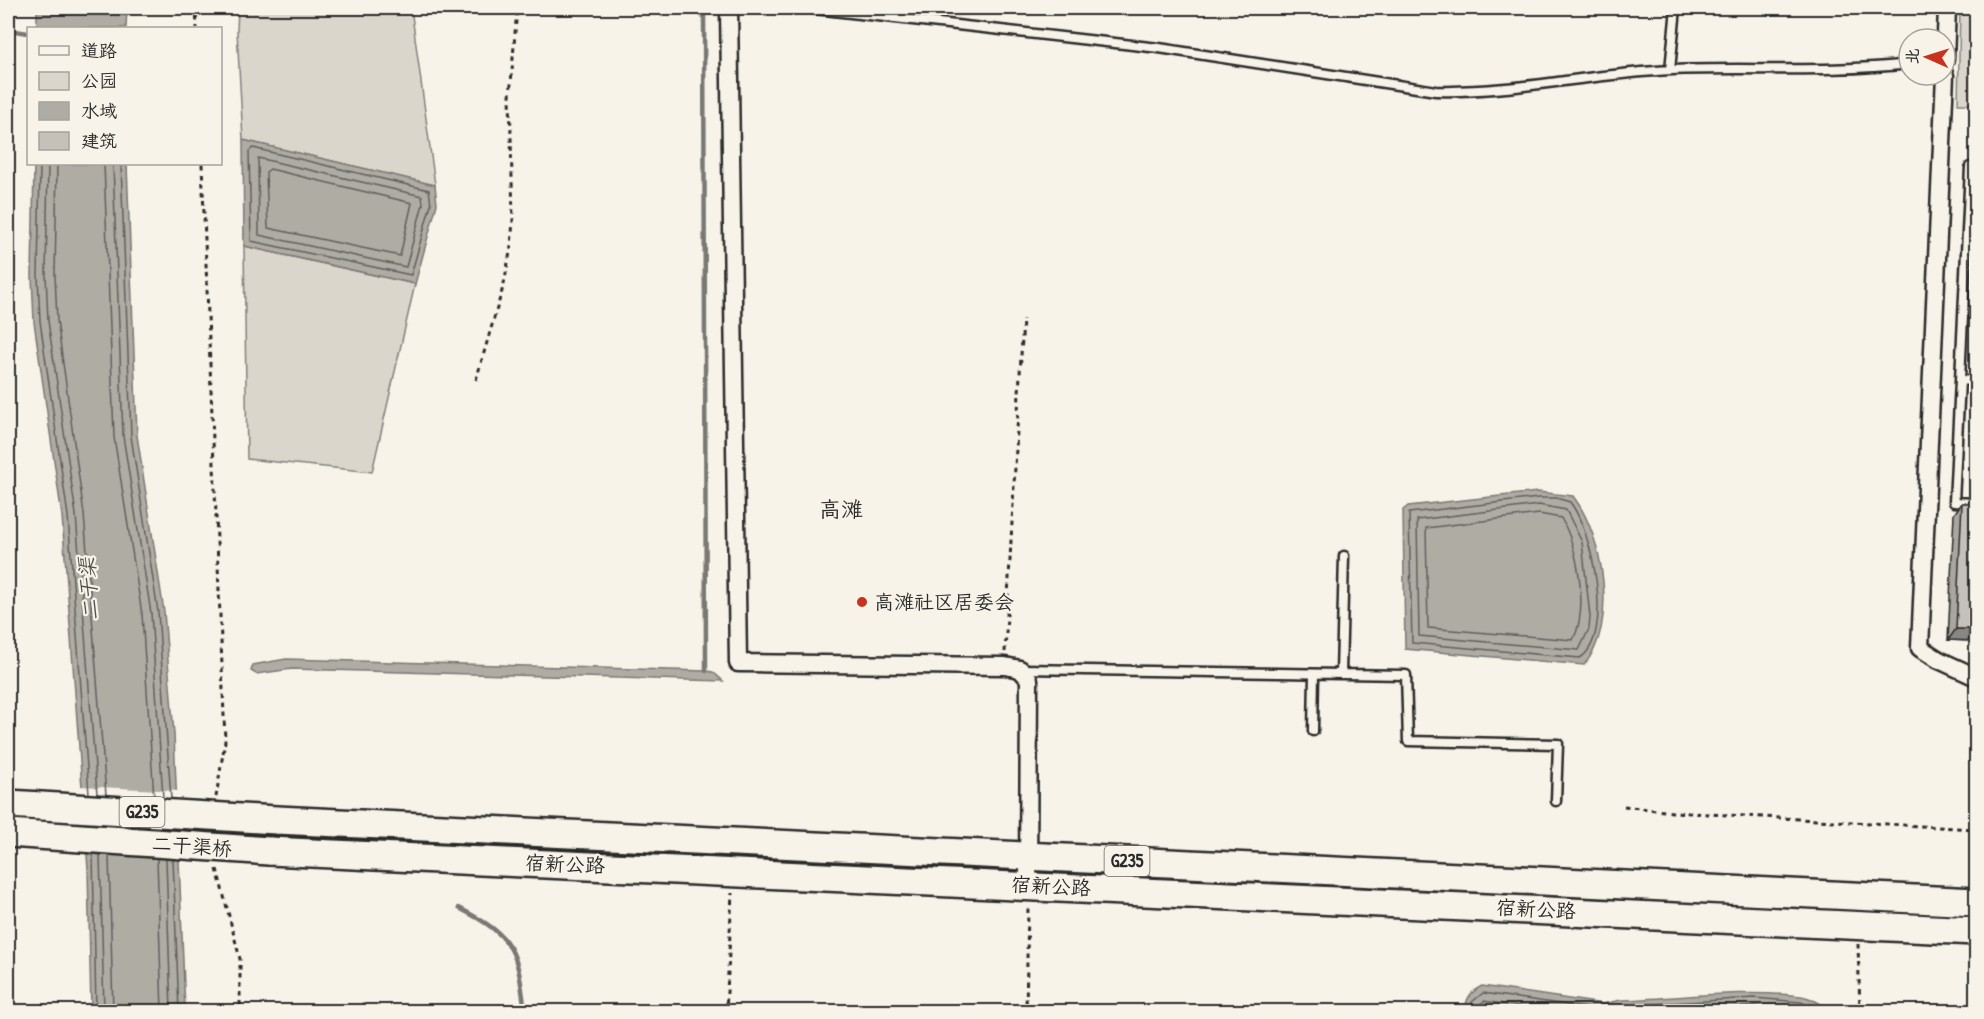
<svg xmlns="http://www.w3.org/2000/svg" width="1984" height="1019" viewBox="0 0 1984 1019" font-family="'Patrick Hand','LXGW WenKai TC',sans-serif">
	<rect width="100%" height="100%" fill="#f7f3e8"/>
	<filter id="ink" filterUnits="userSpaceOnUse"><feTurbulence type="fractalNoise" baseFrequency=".0167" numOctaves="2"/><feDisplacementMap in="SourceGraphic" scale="12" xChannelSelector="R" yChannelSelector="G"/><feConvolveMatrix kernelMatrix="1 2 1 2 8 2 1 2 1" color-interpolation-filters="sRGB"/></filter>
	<g filter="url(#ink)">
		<path fill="#dad6cc" stroke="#82807c" stroke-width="1.5" d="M238,8H411L435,185L243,140L237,31Z
			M1960,8H1976V104H1958Z
			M244,246L415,284L372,472L247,459Z"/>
		<path fill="#afaca4" stroke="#7a7874" stroke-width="1.5" d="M37,8H127L126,28H37Z
			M243,140L435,185L437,204L415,284L244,246Z
			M34,164H127L137,435L164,612L174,734L185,1011H91L88,869L62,516L34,322L32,276Z
			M1538,492L1573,496C1603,535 1619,625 1584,665L1405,649L1403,510L1408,506Z
			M286,659L706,671L713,672L723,681L292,669L256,674L251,671L253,665Z
			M1482,986L1603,1004L1620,1000C1680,998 1741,989 1801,996C1809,997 1824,1004 1828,1011H1465C1466,999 1470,992 1482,986Z"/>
		<path fill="#f7f3e8" d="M80,786L179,791L182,852L83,847Z"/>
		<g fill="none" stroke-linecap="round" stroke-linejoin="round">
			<path stroke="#605f5b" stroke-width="1.5" d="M253,148L429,190L431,204L411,275L251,241L249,151Z
				M258,158L422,196L423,204L406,267L259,235Z
				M40,164L38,276L40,321L68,516L89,794
				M48,164L46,275L48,321L76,515L97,794
				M57,164L55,275L57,320L84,514L106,795
				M104,164L114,437L142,614L154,798
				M113,164L123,436L151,613L163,798
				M121,164L131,436L158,612L171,799
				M270,169L412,203L400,256L268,228L266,172Z
				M1538,498H1556L1570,502C1592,530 1615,636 1580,658L1412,643L1409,513Z
				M1539,505L1566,510L1582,542L1590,617L1589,629L1579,650L1419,636L1417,520Z
				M1539,514L1561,518C1578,548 1589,609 1573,640L1428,628L1426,528Z
				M93,854L96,1012
				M100,854L104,1012
				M109,855L113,1012
				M157,858L162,1012
				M166,859L171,1012
				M173,859L179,1012
				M1471,1012L1472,1002L1483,993L1602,1010L1621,1006L1754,998L1801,1002L1820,1012
				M1478,1012L1479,1005L1484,1001L1554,1012
				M1687,1012L1754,1006L1805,1012"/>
			<path stroke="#7a7874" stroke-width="4.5" d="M704,8L706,671
				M9,30L28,33
				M459,908C516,937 517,951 525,1012"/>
			<defs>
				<path id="service" d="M806,8L1159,48L1436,91C1515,93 1593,73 1672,70C1751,67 1830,73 1909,64
					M1670,70L1676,8
					M1960,380L1970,167L1976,168
					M1976,381L1960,380L1954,502L1976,503
					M1021,669L1406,675L1408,741L1558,744L1556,801
					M1341,674L1344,556
					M1313,731L1314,674"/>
				<path id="minor" d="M729,8L738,663L1005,666L1020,669L1029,679L1028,885
					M1945,60L1947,8
					M1945,75L1920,648L1939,660L1976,677"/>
				<path id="trunk" d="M277,820L1976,902
					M269,851L1976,931"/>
			</defs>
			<use href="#service" stroke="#2b2b2b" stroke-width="13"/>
			<use href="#minor" stroke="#2b2b2b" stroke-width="21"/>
			<use href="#trunk" stroke="#2b2b2b" stroke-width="32"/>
			<path stroke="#2b2b2b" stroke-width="3" stroke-dasharray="4.5 4.5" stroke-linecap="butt" d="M196,8L197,28
				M202,164L225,741L216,797
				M476,380L504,284L511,247L513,220L510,96L517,8
				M1005,652L1023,319
				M1624,806L1672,812L1976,829
				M217,869L240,959V1012
				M1858,944L1860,1012
				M726,1012L732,893
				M1026,1012L1028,907"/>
			<use href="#service" stroke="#f7f3e8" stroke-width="8"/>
			<use href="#minor" stroke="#f7f3e8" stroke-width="16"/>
			<use href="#trunk" stroke="#f7f3e8" stroke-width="27"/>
			<defs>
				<path id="trunk-bridge" d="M8,804L277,820
					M8,833L269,851"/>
			</defs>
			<use href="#trunk-bridge" stroke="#2b2b2b" stroke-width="32" stroke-linecap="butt"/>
			<use href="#trunk-bridge" stroke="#f7f3e8" stroke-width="27"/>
		</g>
		<path fill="#a9a69f" stroke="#2b2b2b" stroke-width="1.5" d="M1962,503H1977V635L1973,641L1948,640L1954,514Z"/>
		<path fill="#898782" stroke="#2b2b2b" stroke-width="1.5" d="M1956,629H1977V635L1973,641L1948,640Z"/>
		<path fill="#c4c1b9" stroke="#2b2b2b" stroke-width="1.5" d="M1962,503H1977V629H1956Z"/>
	</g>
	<circle fill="#c8321e" stroke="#f7f3e8" stroke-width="2" cx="862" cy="602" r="6"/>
	<g text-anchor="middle" stroke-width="4.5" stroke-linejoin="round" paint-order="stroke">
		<g fill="#f7f3e8" stroke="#686764" stroke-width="1.5">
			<rect x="119.5" y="797" width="45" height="30" rx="4.5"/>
			<rect x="1104.5" y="846" width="45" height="30" rx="4.5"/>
		</g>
		<g font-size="18" font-weight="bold" fill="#2b2b2b">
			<text x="142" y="818">G235</text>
			<text x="1127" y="867">G235</text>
		</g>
		<g font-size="20" fill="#2b2b2b" stroke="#f7f3e8" text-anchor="start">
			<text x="874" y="609">高滩社区居委会</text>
		</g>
		<g font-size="20" fill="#2b2b2b" stroke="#f7f3e8">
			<text transform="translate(192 846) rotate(4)" y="7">二干渠桥</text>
			<text transform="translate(565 864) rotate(2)" y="7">宿新公路</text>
			<text transform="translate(1051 886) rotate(3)" y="7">宿新公路</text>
			<text transform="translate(1536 909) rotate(3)" y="7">宿新公路</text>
		</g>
		<g font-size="21" font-style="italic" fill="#53524f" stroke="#f7f3e8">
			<text transform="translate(89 589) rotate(-94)" y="7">二干渠</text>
		</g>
		<g font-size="22" fill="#2b2b2b" stroke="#f7f3e8">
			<text x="841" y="517">高滩</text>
		</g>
	</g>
	<rect width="1984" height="1019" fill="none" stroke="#f7f3e8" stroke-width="30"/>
	<rect x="15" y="15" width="1954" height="989" fill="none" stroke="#2b2b2b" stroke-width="2" filter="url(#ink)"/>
	<rect x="27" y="27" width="195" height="138" fill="#f7f3e8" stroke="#a5a39c" stroke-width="1.5"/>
	<rect x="39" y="46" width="30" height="9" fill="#f7f3e8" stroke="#a5a39c" stroke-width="1.5"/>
	<text x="81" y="57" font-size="18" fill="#2b2b2b">道路</text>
	<rect x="39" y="72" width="30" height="18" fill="#dad6cc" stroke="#a5a39c" stroke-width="1.5"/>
	<text x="81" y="87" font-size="18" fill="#2b2b2b">公园</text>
	<rect x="39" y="102" width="30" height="18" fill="#afaca4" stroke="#a5a39c" stroke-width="1.5"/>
	<text x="81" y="117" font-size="18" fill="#2b2b2b">水域</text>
	<rect x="39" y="132" width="30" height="18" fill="#c4c1b9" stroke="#a5a39c" stroke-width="1.5"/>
	<text x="81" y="147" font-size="18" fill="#2b2b2b">建筑</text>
	<g transform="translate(1927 57) rotate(273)"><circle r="28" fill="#f7f3e8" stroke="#a5a39c" stroke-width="1.5"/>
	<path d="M0-4.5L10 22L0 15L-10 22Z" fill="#c8321e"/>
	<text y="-9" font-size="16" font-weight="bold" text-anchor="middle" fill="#2b2b2b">北</text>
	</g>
</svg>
